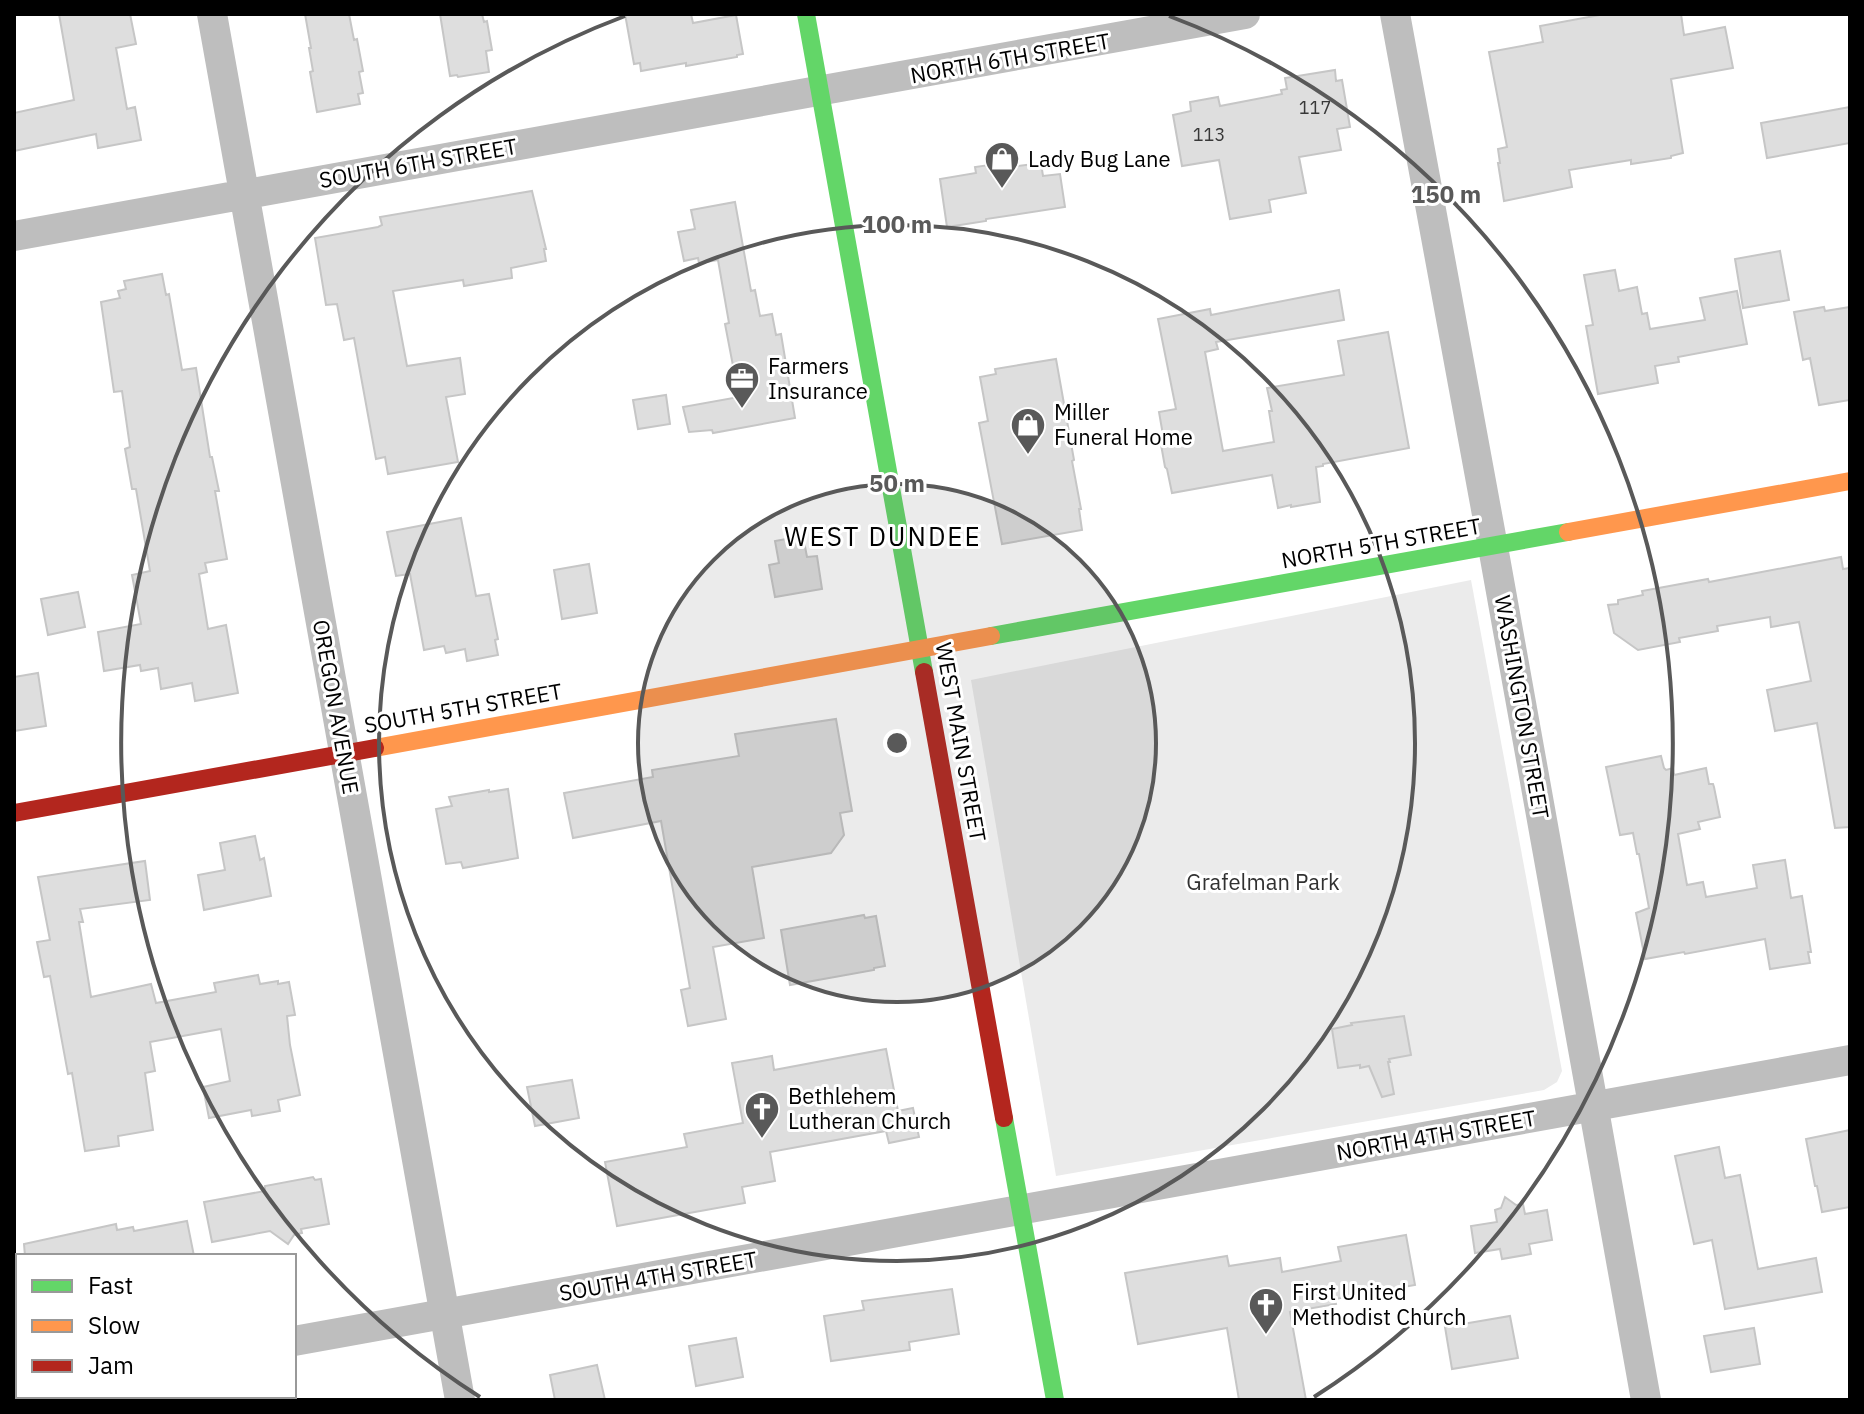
<svg xmlns="http://www.w3.org/2000/svg" width="1864" height="1414" viewBox="0 0 1864 1414" font-family="'IBM Plex Sans',sans-serif">
	<rect width="100%" height="100%" fill="#fff"/>
	<path fill="#ebebeb" d="M1471,580L1562,1071L1557,1082L1544,1090L1056,1176L971,680Z"/>
	<path fill="#dedede" stroke="#c6c6c6" stroke-width="2" d="M59,14H130L136,44L116,48L127,109L135,107L141,140L98,148L96,134L14,151V113L74,100Z
		M305,14H349L354,40L357,39L363,71L359,72L363,93L358,94L360,104L317,112L310,72L313,71L309,48H311Z
		M440,14H482L484,22L487,21L492,50L486,51L489,72L458,77L457,75L450,76Z
		M625,14H691L693,23L736,15L743,54L737,55V57L686,66V63L641,71L640,63L634,64Z
		M1605,14H1681L1684,35L1725,27L1733,68L1671,79L1683,153L1671,156V158L1631,164V160L1569,170L1572,187L1504,201L1498,163H1500L1498,149L1507,147L1489,52L1543,42L1540,26Z
		M1335,70L1336,81L1342,80L1350,127L1337,129L1341,150L1299,157L1306,193L1269,200L1271,212L1230,219L1219,160L1182,166L1173,115L1191,111L1190,102L1218,97L1220,106L1282,94L1281,90L1287,89L1285,78Z
		M1850,107V143L1767,158L1761,123Z
		M1010,162L1011,167L1041,163L1043,176L1060,174L1065,207L986,219V221L947,227L940,179L976,173L975,167Z
		M532,191L546,249H544L546,261L511,268L512,278L464,286L463,280L393,291L407,366L460,358L465,394L446,397L458,462L388,474L385,457L376,459L354,338L344,340L337,304L326,305L315,238L378,227L382,225L380,217Z
		M735,202L751,291L755,290L760,316L772,314L776,335L781,334L795,418L713,433L712,430L689,432L683,407L739,397L725,324L729,323L718,260L699,263L698,258L684,261L678,232L695,229L691,210Z
		M1780,251L1789,300L1743,308L1735,259Z
		M1615,270L1619,291L1637,287L1642,314L1647,313L1650,329L1705,320L1700,298L1737,291L1747,344L1678,357L1679,362L1655,366L1658,383L1598,394L1586,326L1593,325L1584,275Z
		M162,274L166,295L169,294L182,370L196,368L210,457H212L219,491H215L227,559L205,563L207,572L199,574L208,629L226,625L238,693L195,701L192,683L161,689L158,668L141,671L140,665L104,671L98,632L141,624L132,575L150,571L136,489H132L125,449L130,447L122,391L114,392L101,302L120,298L118,291L126,289L124,281Z
		M1339,290L1344,320L1216,342L1218,349L1205,352L1223,451L1274,442L1269,411H1272L1267,388L1344,375L1338,341L1388,332L1409,448L1323,464V466L1316,467L1320,502L1291,507V505L1278,508L1272,475L1172,493L1167,469L1165,467L1160,439L1163,435L1159,412L1176,409L1158,319L1210,309L1211,315Z
		M1824,307L1825,311L1850,307V400L1819,405L1810,358L1803,360L1794,312Z
		M1056,359L1074,460L1072,461L1081,509H1079L1082,530L1002,544L979,423L988,421L980,377L996,374L995,369Z
		M666,395L670,424L638,429L633,400Z
		M461,518L476,596L489,594L498,639L495,640L498,655L467,661L465,649L446,653L444,646L424,650L410,574L396,576L387,532Z
		M803,536L807,557L817,556L822,589L775,597L769,565L779,563L775,541Z
		M1841,557L1843,569L1850,568V827L1835,828L1817,723L1775,731L1767,690L1811,681L1799,622L1771,627L1770,617L1717,626L1718,631L1679,638L1680,642L1638,650L1614,633L1608,605L1618,604V600L1643,595L1642,591L1708,579L1709,582Z
		M589,564L597,613L562,619L554,570Z
		M78,592L85,627L48,635L41,599Z
		M38,673L46,726L14,731V677Z
		M836,719L852,811L840,813L844,835L831,853L752,867L764,938L713,947L726,1019L688,1026L681,990L690,988L661,821L573,838L564,793L653,777L652,770L739,756L735,734Z
		M1661,756L1664,768L1666,770L1673,768L1674,775L1706,768L1709,784H1713L1714,787L1720,817L1698,822L1700,829L1678,834L1687,885L1703,882L1706,897L1757,888L1753,865L1785,860L1791,898L1802,896L1811,952H1808L1810,963L1770,969L1765,939L1685,954L1684,952L1645,959L1636,913L1649,908L1639,854H1637L1633,833L1620,835L1606,767Z
		M508,789L518,858L463,868L461,862L446,864L436,809L452,806L449,797L489,790V792Z
		M255,836L260,860L264,858L271,896L204,910L198,875L225,870L220,843Z
		M145,861L150,900L80,909L83,922H79L91,997L151,984L156,1003L216,992L214,983L258,975L260,984L278,981V984L289,982L295,1015L287,1016L290,1045L300,1095L278,1100L280,1111L252,1116L251,1110L209,1118L203,1087L230,1081L221,1029L150,1042L155,1071L145,1073L153,1130L118,1136L119,1146L85,1151L72,1073L68,1074L50,976L44,977L37,942L50,940L38,877Z
		M864,915L865,918L876,916L885,966L874,968V970L790,985L781,930Z
		M1404,1016L1411,1055L1389,1059L1390,1062H1388L1394,1094L1382,1097L1369,1066L1360,1068V1065L1338,1068L1332,1029L1352,1025L1351,1023Z
		M886,1049L898,1111L913,1108L919,1137L889,1143L886,1131L770,1152L775,1181L742,1187L745,1203L617,1226L605,1162L687,1147L684,1134L743,1123L732,1063L772,1056L774,1070Z
		M572,1080L579,1118L535,1126L527,1087Z
		M1850,1130V1207L1822,1212L1817,1186H1815L1806,1139Z
		M1719,1147L1725,1178L1740,1175L1758,1269L1816,1258L1822,1292L1725,1309L1712,1240L1694,1244L1675,1156Z
		M313,1177L315,1180L321,1179L329,1224L301,1229L302,1233L294,1235L288,1244L270,1231L212,1242L204,1202L265,1191V1186Z
		M1505,1197L1516,1205L1523,1204L1525,1214L1547,1210L1552,1240L1529,1244L1531,1254L1502,1259L1500,1249L1475,1253L1471,1226L1497,1222L1495,1210L1501,1208Z
		M187,1221L194,1256H25L24,1244L116,1224L117,1230L133,1227L134,1231Z
		M1406,1235L1415,1285L1335,1299L1336,1304L1290,1312L1306,1400H1239L1227,1328L1138,1344L1125,1273L1227,1256L1229,1266L1280,1258L1282,1272L1341,1261L1338,1247Z
		M952,1289L959,1334L909,1342L910,1350L831,1361L824,1316L864,1310L862,1301Z
		M1510,1316L1518,1358L1452,1369L1445,1327Z
		M1754,1328L1760,1364L1711,1372L1704,1336Z
		M736,1338L743,1377L696,1386L689,1346Z
		M597,1365L605,1400H555L550,1375Z"/>
	<g fill="none" stroke-linecap="round" stroke-linejoin="round">
		<path stroke="#bebebe" stroke-width="30" d="M212,14L460,1400
			M1395,14L1493,547L1646,1400
			M14,236C424,161 835,91 1245,14
			M294,1341L1850,1060
			M14,1391L18,1390"/>
		<path stroke="#63d668" stroke-width="18" d="M806,14L924,672
			M991,636L1568,532
			M1004,1118L1055,1400"/>
		<path stroke="#ff974d" stroke-width="18" d="M1568,532L1850,481
			M375,748L991,636"/>
		<path stroke="#b3261e" stroke-width="18" d="M924,672L1004,1118
			M14,813L375,748"/>
	</g>
	<circle cx="897" cy="743" r="259" fill="#595959" fill-opacity=".12"/>
	<g fill="none" stroke="#595959" stroke-width="4">
		<circle cx="897" cy="743" r="259"/>
		<circle cx="897" cy="743" r="518"/>
		<path d="M480 1397A776 776 0 0 1 625 16M1169 16A776 776 0 0 1 1314 1397"/>
	</g>
	<defs>
		<symbol id="shop-pin" viewBox="-11 -11 22 30"><path d="M0 17L-7.5 6A9.5 9.5 0 1 1 7.5 6Z" fill="#595959" stroke="#fff"/><path d="M-5-2.5h2.3a2.7 3.5 0 0 1 5.4 0H5L5.5 6h-11ZM-1.5-2.5h3a1.5 2.3 0 0 0-3 0Z" fill="#fff"/></symbol>
		<symbol id="office-pin" viewBox="-11 -11 22 30"><path d="M0 17L-7.5 6A9.5 9.5 0 1 1 7.5 6Z" fill="#595959" stroke="#fff"/><path d="M-6-3h4V-5.5h4V-3h4V5H-6ZM-1-4.5V-3h2v-1.5ZM-6 0V1H6V0Z" fill="#fff"/></symbol>
		<symbol id="church-pin" viewBox="-11 -11 22 30"><path d="M0 17L-7.5 6A9.5 9.5 0 1 1 7.5 6Z" fill="#595959" stroke="#fff"/><path d="M-1.2-6h2.4v3.5h3.3v2.4h-3.3V6h-2.4V-.1h-3.3v-2.4h3.3Z" fill="#fff"/></symbol>
	</defs>
	<g fill-rule="evenodd">
		<use href="#shop-pin" x="982" y="139" width="40" height="54"/>
		<use href="#office-pin" x="722" y="359" width="40" height="54"/>
		<use href="#shop-pin" x="1008" y="405" width="40" height="54"/>
		<use href="#church-pin" x="742" y="1089" width="40" height="54"/>
		<use href="#church-pin" x="1246" y="1285" width="40" height="54"/>
	</g>
	<g text-anchor="middle" stroke-width="6" stroke-linejoin="round" paint-order="stroke">
		<g font-size="18" fill="#383838">
			<text x="1315" y="114">117</text>
			<text x="1209" y="141">113</text>
		</g>
		<g font-size="22" fill="#000" stroke="#fff">
			<text transform="translate(1010 58) rotate(-10)" y="8">NORTH 6TH STREET</text>
			<text transform="translate(418 163) rotate(-10)" y="8">SOUTH 6TH STREET</text>
			<text transform="translate(1381 543) rotate(-10)" y="8">NORTH 5TH STREET</text>
			<text transform="translate(336 707) rotate(80)" y="8">OREGON AVENUE</text>
			<text transform="translate(1522 707) rotate(80)" y="8">WASHINGTON STREET</text>
			<text transform="translate(463 708) rotate(-10)" y="8">SOUTH 5TH STREET</text>
			<text transform="translate(961 742) rotate(80)" y="8">WEST MAIN STREET</text>
			<text transform="translate(1436 1135) rotate(-10)" y="8">NORTH 4TH STREET</text>
			<text transform="translate(658 1276) rotate(-10)" y="8">SOUTH 4TH STREET</text>
		</g>
		<g font-size="22" fill="#000" stroke="#fff" text-anchor="start">
			<text x="1028" y="167">Lady Bug Lane</text>
			<text x="768" y="374">Farmers<tspan x="768" dy="25">Insurance</tspan></text>
			<text x="1054" y="420">Miller<tspan x="1054" dy="25">Funeral Home</tspan></text>
			<text x="788" y="1104">Bethlehem<tspan x="788" dy="25">Lutheran Church</tspan></text>
			<text x="1292" y="1300">First United<tspan x="1292" dy="25">Methodist Church</tspan></text>
		</g>
		<g font-size="22" fill="#313131" stroke="#fff">
			<text x="1263" y="890">Grafelman Park</text>
		</g>
		<g font-size="26" letter-spacing="2" fill="#000" stroke="#fff">
			<text x="883" y="546">WEST DUNDEE</text>
		</g>
	</g>
	<circle cx="897" cy="743" r="12" fill="#595959" stroke="#fff" stroke-width="4"/>
	<g font-size="24" text-anchor="middle" font-weight="bold" fill="#595959" stroke="#fff" stroke-width="6" stroke-linejoin="round" paint-order="stroke">
		<text x="1446" y="203">150 m</text>
		<text x="897" y="233">100 m</text>
		<text x="897" y="492">50 m</text>
	</g>
	<rect width="1864" height="1414" fill="none" stroke="#000000" stroke-width="32"/>
	<rect x="16" y="1254" width="280" height="144" fill="#ffffff" stroke="#999999" stroke-width="2"/>
	<rect x="32" y="1280" width="40" height="12" fill="#63d668" stroke="#999999" stroke-width="2"/>
	<text x="88" y="1294" font-size="24" fill="#000000">Fast</text>
	<rect x="32" y="1320" width="40" height="12" fill="#ff974d" stroke="#999999" stroke-width="2"/>
	<text x="88" y="1334" font-size="24" fill="#000000">Slow</text>
	<rect x="32" y="1360" width="40" height="12" fill="#b3261e" stroke="#999999" stroke-width="2"/>
	<text x="88" y="1374" font-size="24" fill="#000000">Jam</text>
</svg>
